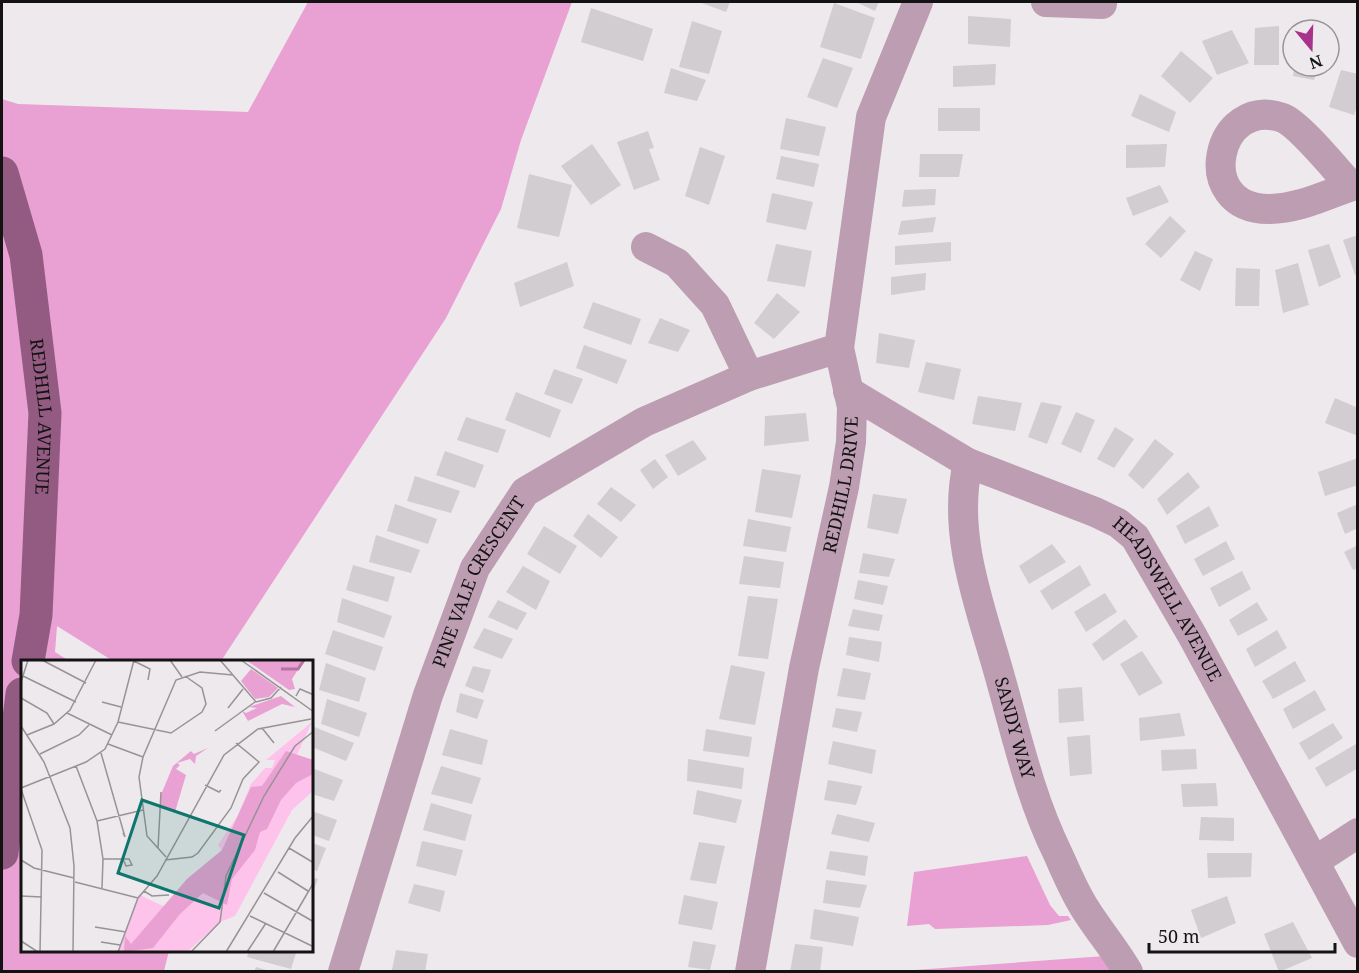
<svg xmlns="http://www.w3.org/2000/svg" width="1359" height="973" viewBox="0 0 1359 973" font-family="'Noto Serif',serif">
	<rect width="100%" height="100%" fill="#eee9ec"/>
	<path fill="#e9a0d2" d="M308,2H572L521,140L501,209L446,318L221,661H113L57,626L55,652L69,661H22V950L169,951L164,971L2,972V99L18,104L248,112Z
		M1027,856L1050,905L1059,916H1068L1071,920L1048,925L935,929L929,924L907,926L914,872Z
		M1105,956L1113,971L915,970Z"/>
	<path fill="#d1cdd0" d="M699,2H730L726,12Z
		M856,2H879L875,11Z
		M834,3L875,18L861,59L820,47Z
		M591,8L653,29L643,61L581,42Z
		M968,16L1011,19L1010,47L968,44Z
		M692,21L722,31L709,74L679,67Z
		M1279,26V65H1254L1255,28Z
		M1232,30L1249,63L1217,75L1202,41Z
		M1181,51L1213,78L1190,103L1161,76Z
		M823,58L853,68L837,108L807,97Z
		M996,64L995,85L953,87V66Z
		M1295,66H1318L1314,80L1293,76Z
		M671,68L706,80L697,101L664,93Z
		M1341,70L1358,74V103L1354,115L1329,107Z
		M1140,94L1176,112L1169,132L1131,116Z
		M938,108H980V131H938Z
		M786,118L826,127L819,156L780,149Z
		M648,131L654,148L649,149L660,180L634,190L617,142Z
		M592,144L621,185L591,205L561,166Z
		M1167,144L1165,167L1126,168V145Z
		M700,147L725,156L709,205L685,196Z
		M920,154H963L959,177H919Z
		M781,156L819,164L814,187L776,179Z
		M529,174L572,185L559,237L517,228Z
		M1160,185L1169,202L1133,216L1126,198Z
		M936,189L935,205L902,207L904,190Z
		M772,193L813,202L806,230L766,222Z
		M1170,216L1186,231L1161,258L1145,244Z
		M936,217L933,232L898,235L901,221Z
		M1358,235V274L1355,275L1343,240Z
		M951,242V261L895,265V246Z
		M776,244L812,251L805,287L767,281Z
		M1329,244L1341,277L1319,287L1308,250Z
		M1195,251L1213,259L1200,291L1180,280Z
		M567,262L574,286L520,307L514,283Z
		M1298,263L1309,305L1283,313L1275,270Z
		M1236,268L1260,269L1259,306H1235Z
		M926,273L925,290L891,295V277Z
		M777,293L800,312L774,339L754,323Z
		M593,302L641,319L631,345L583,328Z
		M660,318L690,330L678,352L648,343Z
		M879,333L915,340L909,368L876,363Z
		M584,345L627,360L617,384L576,368Z
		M926,362L961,369L954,400L918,392Z
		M554,369L583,379L572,404L544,394Z
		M516,392L561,410L550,438L505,420Z
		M978,396L1022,403L1015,431L972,424Z
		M1335,398L1358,408V436L1325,423Z
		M1041,402L1062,406L1047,444L1028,437Z
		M1076,412L1095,420L1081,453L1061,444Z
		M806,413L809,441L764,446L765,416Z
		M466,417L506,430L498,453L457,440Z
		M1115,427L1134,439L1114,468L1097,459Z
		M1155,439L1174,454L1143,489L1128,475Z
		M693,440L707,459L678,476L665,455Z
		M445,451L484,465L475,488L436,475Z
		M1358,458V485L1325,496L1318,472Z
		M655,459L668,477L653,489L640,470Z
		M762,469L801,475L792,518L755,512Z
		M1188,472L1200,487L1167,515L1157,499Z
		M415,476L460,491L451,513L407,501Z
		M611,487L636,505L621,522L597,504Z
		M873,494L907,499L898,534L867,528Z
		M395,504L437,519L428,544L387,531Z
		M1358,504V528L1345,534L1337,513Z
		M1209,506L1219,526L1185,544L1176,526Z
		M588,514L618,537L601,558L573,536Z
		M748,519L791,527L786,552L743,546Z
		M544,526L577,546L560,574L527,554Z
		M376,535L420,550L411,573L369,562Z
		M1226,541L1235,559L1203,576L1194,559Z
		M1052,544L1066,562L1029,584L1019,566Z
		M1358,545V568L1353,570L1344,552Z
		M863,553L895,559L889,577L859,573Z
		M744,556L784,562L780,588L739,584Z
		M353,565L395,577L388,602L346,590Z
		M1080,565L1091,585L1052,610L1040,591Z
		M523,566L550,581L536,610L506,592Z
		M1242,571L1251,589L1219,607L1210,588Z
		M858,580L888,586L883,605L854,599Z
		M1105,593L1117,612L1086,632L1074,612Z
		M748,596L778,599L768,659L738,656Z
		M342,598L392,616L384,638L337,622Z
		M498,600L527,613L517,630L488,617Z
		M1257,602L1268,620L1238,636L1229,620Z
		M853,609L883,615L879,631L848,626Z
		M1125,619L1138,637L1103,661L1092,644Z
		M484,628L513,639L502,659L473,648Z
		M333,630L383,647L375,671L325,654Z
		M1277,630L1287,648L1255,667L1246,649Z
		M849,637L882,642L879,662L846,655Z
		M1142,651L1163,683L1139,696L1120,664Z
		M1295,661L1306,681L1273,699L1262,681Z
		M326,663L366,678L359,702L319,690Z
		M731,665L765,672L755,725L719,719Z
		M473,666L491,670L483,693L465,686Z
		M843,668L871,673L865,700L837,696Z
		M1082,687L1084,721L1059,723L1058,689Z
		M1315,690L1326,710L1293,729L1283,709Z
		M460,693L484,700L477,719L456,712Z
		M327,699L367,713L359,737L321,724Z
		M836,708L862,712L857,732L832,727Z
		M1180,713L1185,736L1140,741L1139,718Z
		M1333,723L1343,738L1309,760L1299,743Z
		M312,726L354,743L346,761L312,747Z
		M450,729L488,740L482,765L442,755Z
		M706,729L752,737L749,757L703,751Z
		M1090,735L1092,774L1070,776L1067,737Z
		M833,741L876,750L872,774L828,764Z
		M1356,744L1358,768L1326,787L1315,768Z
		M1196,749L1197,769L1162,771L1161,750Z
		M688,759L744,768L742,789L687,781Z
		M441,766L481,778L472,804L431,794Z
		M312,768L343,780L334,801L312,794Z
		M828,780L862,786L856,805L824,800Z
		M1216,783L1218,806L1183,807L1181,784Z
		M697,790L742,800L736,823L693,814Z
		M431,803L472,815L465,841L423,830Z
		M312,811L337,820L329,841L312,835Z
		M837,814L875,823L869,842L831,834Z
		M1201,817L1234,818V841L1199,840Z
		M422,841L463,850L456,876L416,866Z
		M699,842L725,846L716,884L690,880Z
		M312,843L326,848L317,871L312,869Z
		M830,851L868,856L865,876L826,869Z
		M1207,853H1252L1251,877L1208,878Z
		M312,877L318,879L312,895Z
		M826,880L867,885L860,908L823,903Z
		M414,884L445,891L440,912L408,903Z
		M684,895L718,902L712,930L678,924Z
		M1227,896L1236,923L1201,938L1191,910Z
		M814,909L859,917L853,946L810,939Z
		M1293,922L1312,958L1279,972L1264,934Z
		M693,941L716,945L710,970L688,967Z
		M795,944L823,947L820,972H790Z
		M249,950H297L291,969L247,957Z
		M396,950L428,954L425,972L392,970Z
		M256,967L270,971V972H254Z"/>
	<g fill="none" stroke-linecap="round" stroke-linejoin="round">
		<g stroke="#bd9db2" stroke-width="30">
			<path d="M1046,2L1102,4"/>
			<path d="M1351,186C1337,171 1300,125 1283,118C1216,94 1191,209 1269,209C1300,209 1329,193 1358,184"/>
			<path d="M646,247L677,263L715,305L749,376"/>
			<path id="s1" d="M848,391L968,463L1095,512L1118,523L1135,537L1192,635L1358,943"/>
			<path id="s2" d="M968,463C951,535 981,608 1000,677C1017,737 1030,797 1058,854C1066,872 1074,891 1084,907C1098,930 1115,949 1128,972"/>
			<path d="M1315,861L1358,833"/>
			<path id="s3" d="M343,972L428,695L475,568L525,492L644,422L749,376L839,348"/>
			<path id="s4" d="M750,972L804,668L844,487L851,442L852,407L839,348L871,117L918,2"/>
		</g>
		<g stroke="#935b82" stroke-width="33">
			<path id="s5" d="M2,173L26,255L45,413L36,615L28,661"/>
			<path d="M2,853L22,694"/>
		</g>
	</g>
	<g text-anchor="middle" stroke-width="6" stroke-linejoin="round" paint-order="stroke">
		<g font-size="18" fill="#141314" stroke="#eee9ec">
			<text dy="6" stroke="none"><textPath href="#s5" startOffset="248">REDHILL AVENUE</textPath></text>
			<text dy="6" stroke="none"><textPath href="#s4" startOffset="496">REDHILL DRIVE</textPath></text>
			<text dy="6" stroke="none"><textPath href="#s3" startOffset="414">PINE VALE CRESCENT</textPath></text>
			<text dy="6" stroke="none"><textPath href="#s1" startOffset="393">HEADSWELL AVENUE</textPath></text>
			<text dy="6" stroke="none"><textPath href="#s2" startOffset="272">SANDY WAY</textPath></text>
		</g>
	</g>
	<g transform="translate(21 660)">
		<rect width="292" height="292" fill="#eee9ec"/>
		<path d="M291,62L276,95L292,100V131L271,150L214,256L199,262L166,292H97L119,235L144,247L166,219L201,191L197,185L216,157L230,124L244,108H251L254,100H245Z" fill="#fec3eb"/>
		<path d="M225,0H283L271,19L274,29L268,30ZM230,9L257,28L248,37L234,39L220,21ZM260,36L274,47L261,44L227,61L221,51L225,53L236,48L228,47ZM187,88L175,96L174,104L169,99L156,103L159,105L155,109L165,115L154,152L140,148L139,137L152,106L170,91L173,94ZM265,91L292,100V114L275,123L260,140L246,169L239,172L234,190L211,219L206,245L182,233L159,254L132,288L103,292L104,276L110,284L166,219L201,190L230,127L241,126Z" fill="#e9a0d2"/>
		<path fill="none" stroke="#b771a2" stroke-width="3" d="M260,9H277L283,0"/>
		<path fill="none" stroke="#979396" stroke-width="1.5" d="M21,0L65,23M149,0L161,17M199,0L235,42L250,38L260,27M220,0L293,52M113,1L129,9L127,20M2,16L55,42M0,22L7,0M275,36L279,29L293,35M0,38L26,53L33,64M81,42L100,47M207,48L222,29M46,53L91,75M97,62L150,73L181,52L185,44L181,28L164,16M0,66L23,102L49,168L53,206L52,292M241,68L253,83M194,71L234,42M6,75L33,64L49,50L75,0M87,84L122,97M80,93L104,177L102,173M19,94L58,75L68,65M55,106L76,161L82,199L81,228M184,125L198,132L200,130M0,128L65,102L84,89L97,62L113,0M0,129L21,190L19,292M76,161L122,150M137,188L140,132M268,188L293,203M145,197L126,176L118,117L122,97L155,20L179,12L212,15M82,199H108L111,205L105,206L102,199M0,200L13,208L53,218M144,200L171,197L177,193L210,148L222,119L238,102L215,83M257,212L287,231M54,222L117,238M123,231L131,236L148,235M243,233L293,262M0,236L21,237M229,256L293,287M74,267L105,272M0,281L17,292M80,282L99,285M97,292L117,238L136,216L203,95L237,69L290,59M170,292L199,262L205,216L243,136L274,86L293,71M205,292L274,178L293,155M226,292L245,263M252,292L293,222"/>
		<path fill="#0f766e" fill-opacity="0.15" stroke="#0f766e" stroke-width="3" d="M121,140L223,175L198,248L97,213Z"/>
		<rect width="292" height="292" fill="none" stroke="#141314" stroke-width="3"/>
	</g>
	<rect width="1359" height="973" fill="none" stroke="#141314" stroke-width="6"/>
	<g transform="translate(1311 48) rotate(161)"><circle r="28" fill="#eee9ec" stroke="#979396" stroke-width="1.5"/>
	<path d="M0-4.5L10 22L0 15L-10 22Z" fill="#a7338c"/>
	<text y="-9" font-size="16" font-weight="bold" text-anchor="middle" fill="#141314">N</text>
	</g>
	<path d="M1149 943v9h186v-9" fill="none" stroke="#141314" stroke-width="3"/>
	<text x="1158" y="943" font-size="18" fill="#141314" stroke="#eee9ec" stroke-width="4.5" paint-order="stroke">50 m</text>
</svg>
